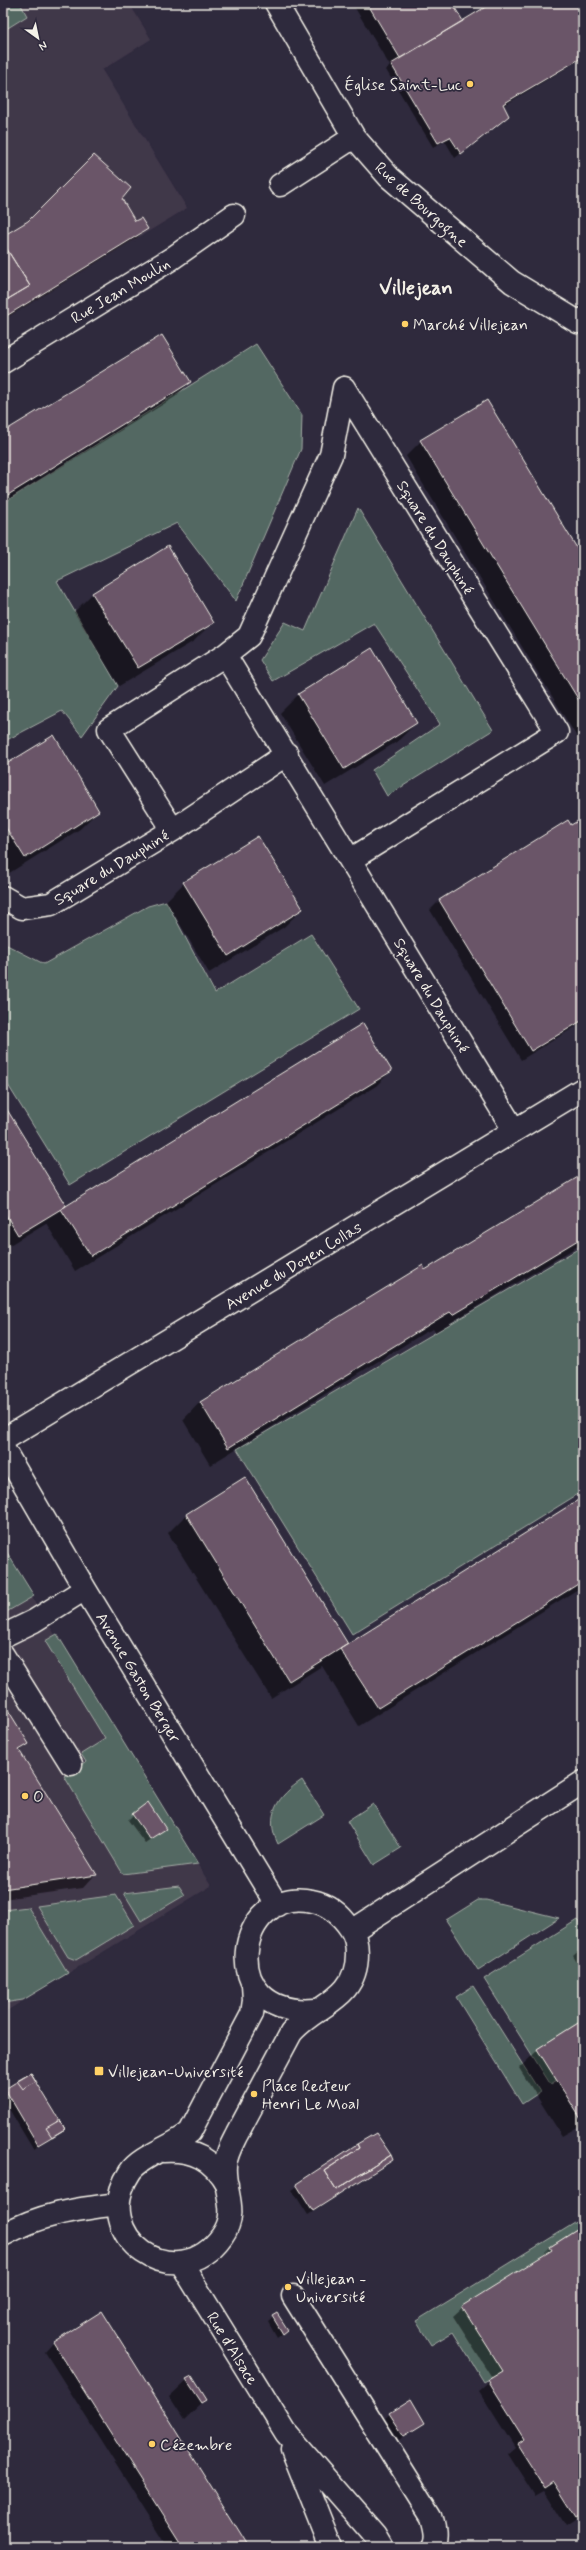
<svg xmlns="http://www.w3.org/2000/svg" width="586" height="2550" viewBox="0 0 586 2550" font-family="Mynerve,sans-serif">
	<rect width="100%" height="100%" fill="#2f2a3d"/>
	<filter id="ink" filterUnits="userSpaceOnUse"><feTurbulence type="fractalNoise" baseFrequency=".025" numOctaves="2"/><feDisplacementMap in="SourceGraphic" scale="8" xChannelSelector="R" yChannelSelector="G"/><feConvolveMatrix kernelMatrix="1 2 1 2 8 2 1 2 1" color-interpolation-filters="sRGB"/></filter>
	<g filter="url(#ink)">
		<path fill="#41374a" d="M3,3H129L151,39L102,70L187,208L3,320Z
			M3,1551L211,1886L3,2013Z"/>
		<path fill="#536862" stroke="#a4aca5" d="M3,3H20L27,16L3,31Z
			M256,344L302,415L301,449L236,601L177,523L57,581L118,686L82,736L62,711L3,742V503Z
			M358,508L493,730L387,796L372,770L440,724L374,623L273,681L260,660L285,622L305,631Z
			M166,901L215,993L311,934L359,1009L70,1185L3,1077V943L44,964L148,906Z
			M583,1246V1491L352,1634L237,1449Z
			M3,1546L34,1596L3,1614Z
			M57,1634L198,1864L123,1874L64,1776L86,1762L81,1754L105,1739L45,1641Z
			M302,1780L324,1815L278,1844C264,1815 278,1796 302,1780Z
			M373,1804L401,1848L374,1865L347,1821Z
			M179,1886L185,1895L141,1921L124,1893Z
			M116,1895L134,1925L76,1960L68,1957L37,1906Z
			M478,1900H486L559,1918L478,1970L446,1920Z
			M28,1907L68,1973L23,2000L3,2003V1910Z
			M577,1920L583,1928V2020L537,2049L557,2081L551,2085L484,1979Z
			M473,1986L540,2092L522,2104L456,1997Z
			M583,2218V2226L550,2247L552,2250L503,2371L484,2382L453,2332L431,2345L416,2321Z"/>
		<path fill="#0007" d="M352,3H451L463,22L494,3H583V58L503,106V120L455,158L445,141L433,147L386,70L390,66Z
			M120,199L135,222L147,229L137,238L3,320V237Z
			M190,382L175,397L3,503V433Z
			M421,441L583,560V747L406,456Z
			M93,593L212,623L194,641L119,686L74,612Z
			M372,649L416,723L398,741L325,786L280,713L298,695Z
			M3,767L98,811L80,829L6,875L3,870Z
			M583,819V1022L521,1060L430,910L439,901L568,822L571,826Z
			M184,883L302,909L284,927L209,973L166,901Z
			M391,1071L376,1086L75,1271L46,1223L3,1249V1105L65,1207Z
			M583,1175V1243L435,1332L433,1329L424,1333L210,1465L183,1420L200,1402L422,1267L425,1272Z
			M245,1478L348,1646L583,1498V1586L359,1726L322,1666L271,1698L168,1533L186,1515Z
			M3,1704L27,1744L19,1752L95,1875L83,1888L3,1899Z
			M133,1815L165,1829L145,1843L128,1820Z
			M583,1947V1972L573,1956Z
			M583,2020V2124L562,2136L519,2068L538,2050Z
			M31,2074L64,2129L33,2149L3,2099L5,2090Z
			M376,2134L392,2159L308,2215L292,2190Z
			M583,2227V2515L566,2526L544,2491L535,2496L508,2454L515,2448L479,2391L493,2379L453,2316L463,2307L541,2257L550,2248Z
			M277,2314L287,2330L277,2338L268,2322Z
			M54,2342L248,2547H168L45,2352Z
			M187,2380L206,2399L184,2420L169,2397Z
			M390,2414L424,2422L399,2440L385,2418Z"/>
		<path fill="#6b5568" stroke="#f4f1e8" d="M367,3H452L463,21L400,58Z
			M492,3H583V57L503,104L509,116L461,154L450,137L438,143L391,64Z
			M94,155L131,188L122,199L135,221L141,218L148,229L3,318V302L30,286L3,243V236L28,221Z
			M3,243L30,286L3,302Z
			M162,335L191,382L3,498V432Z
			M487,400L583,558V707L420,440Z
			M168,546L214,623L138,668L92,593Z
			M372,648L417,723L344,769L298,694Z
			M54,735L99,811L25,858L3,823V766Z
			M583,818V1020L531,1051L439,900L568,820L571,825Z
			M258,836L303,909L228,956L183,882Z
			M363,1023L392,1071L91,1256L61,1209Z
			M3,1103L66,1206L18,1235L3,1210Z
			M583,1174V1237L453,1315L450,1312L443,1316L228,1448L200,1402L415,1270L423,1265L425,1270Z
			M245,1477L348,1644L289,1681L186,1514Z
			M583,1497V1581L378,1708L340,1649Z
			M3,1702L29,1744L19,1750L97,1875L3,1889Z
			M148,1802L166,1829L150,1839L132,1814Z
			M583,2020V2118L581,2119L537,2049Z
			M31,2073L65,2129L38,2145L5,2089Z
			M31,2073L36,2081L23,2089L17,2081Z
			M60,2120L65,2129L52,2137L46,2128Z
			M376,2133L391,2155L336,2190L324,2171L359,2148L357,2144Z
			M357,2144L359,2148L324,2171L336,2190L391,2155L393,2160L313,2211L296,2184Z
			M583,2226V2513L576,2517L554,2482L545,2488L517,2444L525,2439L488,2380L503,2371L462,2306L552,2250L550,2247Z
			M102,2311L249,2547H183L53,2342Z
			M277,2313L288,2330L283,2334L272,2316Z
			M192,2376L207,2400L202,2403L186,2379Z
			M411,2399L425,2423L404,2436L389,2413Z"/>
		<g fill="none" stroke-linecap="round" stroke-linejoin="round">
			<defs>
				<path id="minor" d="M276,3L354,137L389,177L512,282L578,322L583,319
					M280,185L354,137
					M3,362L171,259L234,215
					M344,388L557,732L350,860L514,1130
					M225,655L350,860
					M173,830L287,754
					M3,897L22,908L51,904L173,830L109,729L225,655L249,636L331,455L344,388
					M3,1440L583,1089
					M3,1448L85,1589L277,1905
					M3,1636L34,1621L85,1589
					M3,1655L71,1764
					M352,1931L583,1782
					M253,1985L254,2000L252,2014L190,2132C173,2147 140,2156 130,2172C87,2237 177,2299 222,2236C240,2211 223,2191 225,2166C226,2154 232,2144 237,2134L291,2033C315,2004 357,2001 357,1954C357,1946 355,1935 350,1928C341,1915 329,1904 312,1901C236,1884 213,2019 315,2010
					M163,2151C193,2149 213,2159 227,2185
					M3,2235C40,2214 77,2209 118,2204
					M181,2263L286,2433L375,2535L382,2547
					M293,2296L431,2516C434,2527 437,2536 432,2547
					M292,2449L331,2547"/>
			</defs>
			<use href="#minor" stroke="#f4f1e8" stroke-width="25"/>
			<use href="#minor" stroke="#2f2a3d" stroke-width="22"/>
		</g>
	</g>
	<g fill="#ffd166" stroke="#2f2a3d" stroke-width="1.5">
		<circle cx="470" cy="84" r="4"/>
		<circle cx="405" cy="324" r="4"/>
		<circle cx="25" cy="1796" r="4"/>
		<rect x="94" y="2066" width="10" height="10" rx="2"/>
		<circle cx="254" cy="2094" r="4"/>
		<circle cx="288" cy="2287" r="4"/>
		<circle cx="152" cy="2444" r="4"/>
	</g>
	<g text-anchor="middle" stroke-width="3.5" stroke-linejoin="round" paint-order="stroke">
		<g font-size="16" fill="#f4f1e8" stroke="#2f2a3d" text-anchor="start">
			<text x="462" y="90" text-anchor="end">Église Saint-Luc</text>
			<text x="413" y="330">Marché Villejean</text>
			<text x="33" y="1802">O</text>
			<text x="108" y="2077">Villejean-Université</text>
			<text x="262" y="2091">Place Recteur<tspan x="262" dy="18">Henri Le Moal</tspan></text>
			<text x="296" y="2284">Villejean -<tspan x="296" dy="18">Université</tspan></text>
			<text x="160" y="2450">Cézembre</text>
		</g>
		<g font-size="16" fill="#f4f1e8" stroke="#2f2a3d">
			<text transform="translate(422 204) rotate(42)" y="6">Rue de Bourgogne</text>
			<text transform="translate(120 290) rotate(-31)" y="6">Rue Jean Moulin</text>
			<text transform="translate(436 537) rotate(58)" y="6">Square du Dauphiné</text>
			<text transform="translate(111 867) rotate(-31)" y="6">Square du Dauphiné</text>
			<text transform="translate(432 995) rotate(59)" y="6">Square du Dauphiné</text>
			<text transform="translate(293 1265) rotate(-31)" y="6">Avenue du Doyen Collas</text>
			<text transform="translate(139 1677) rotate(59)" y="6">Avenue Gaston Berger</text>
			<text transform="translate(233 2348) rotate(58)" y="6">Rue d'Alsace</text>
		</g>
		<g font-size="20" font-weight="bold" fill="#f4f1e8" stroke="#2f2a3d">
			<text x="416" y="294">Villejean</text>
		</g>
	</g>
	<rect width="586" height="2550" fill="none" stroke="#2f2a3d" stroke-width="16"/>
	<rect x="8" y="8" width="570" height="2534" fill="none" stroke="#f4f1e8" stroke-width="1.5" filter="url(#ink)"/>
	<g transform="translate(38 38) rotate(147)" stroke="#2f2a3d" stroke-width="3" paint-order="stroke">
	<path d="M0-3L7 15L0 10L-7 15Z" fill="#f4f1e8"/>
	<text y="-6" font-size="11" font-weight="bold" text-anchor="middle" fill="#f4f1e8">N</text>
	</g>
</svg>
